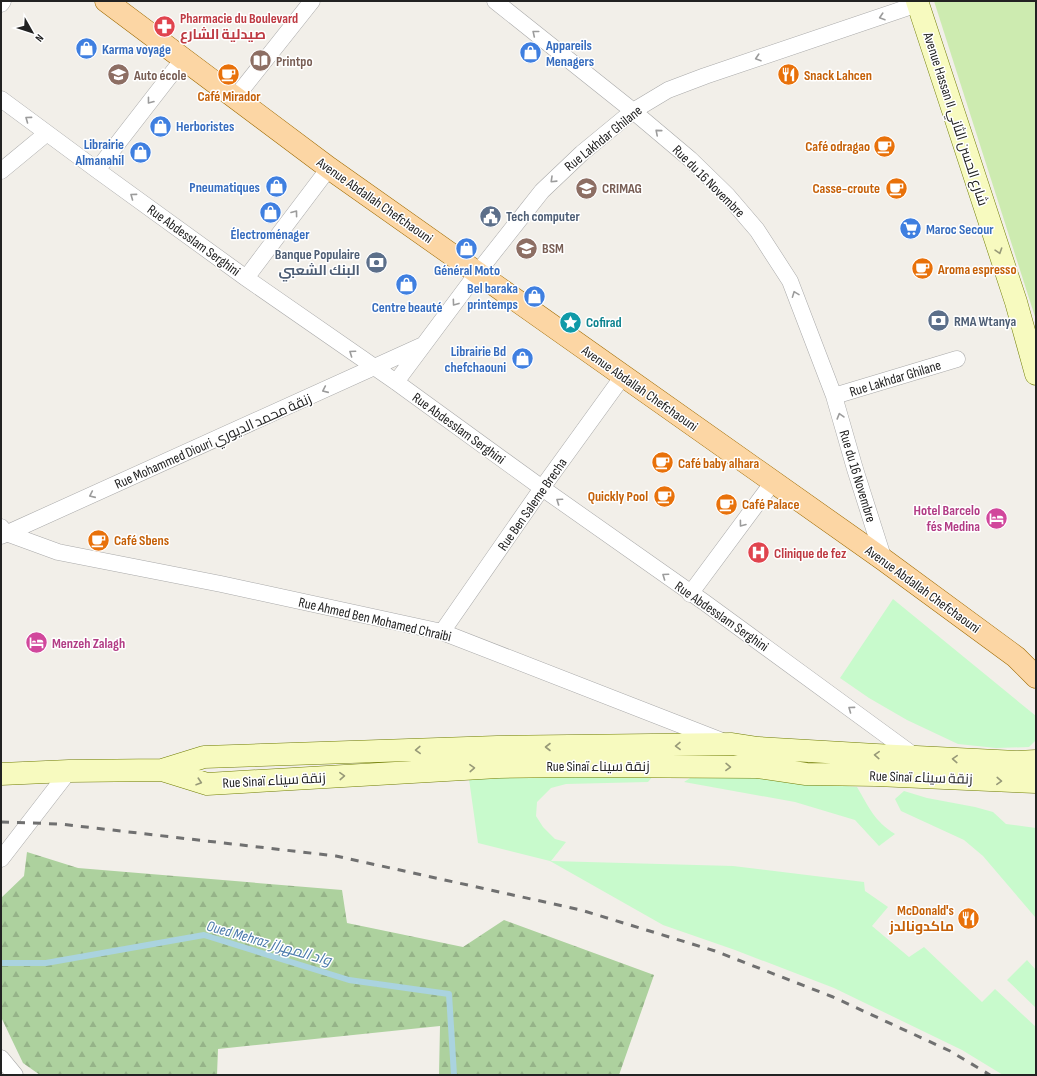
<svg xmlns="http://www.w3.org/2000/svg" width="1037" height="1076" viewBox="0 0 1037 1076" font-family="'Sofia Sans Condensed',Cairo,sans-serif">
	<defs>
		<pattern id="forest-firs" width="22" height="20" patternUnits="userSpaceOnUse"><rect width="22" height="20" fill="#add19e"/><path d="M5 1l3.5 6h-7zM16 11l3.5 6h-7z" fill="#95b388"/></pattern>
	</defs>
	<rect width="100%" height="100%" fill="#f2efe9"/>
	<path fill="#cdebb0" d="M934,1H1036V320Z"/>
	<path fill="url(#forest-firs)" d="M27,852L78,868L342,890L347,923L463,947L504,920L654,975L619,1075H439L440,1026L218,1049L217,1075H40L23,1063L1,1017V898L24,876Z"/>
	<path fill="#c8facc" d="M893,599L1036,716V740L1029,747L996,748L958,744L907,720L869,698L840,678Z
		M659,769L648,782L566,784L551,788L537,802L536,816L543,827L555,839L566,842L551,861L733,866L864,882L865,891L888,907L872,926L909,957L924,947L982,1002L995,989L1036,1027V1075H1003L962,1050L834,988L735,950L663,925L550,861L478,843L468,772Z
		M698,773L774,779L857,787C869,807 874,821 895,834L879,846L855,820L795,802L684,782Z
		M904,791L927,798L975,807L993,812L1006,824L1036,828V917H1035L983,856L964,840L901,811L895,799Z
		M1027,960L1036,970V1008L1007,980Z"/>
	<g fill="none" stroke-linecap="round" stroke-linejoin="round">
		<path stroke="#aad3df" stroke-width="6" d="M1,963H46L204,935L349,980L449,994L454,1075"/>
		<defs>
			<path id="street" d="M495,1L633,111L690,159L727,195L757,230L790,281L834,396L855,469L884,560
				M1,4L3,1
				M235,98L312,1
				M1,99L97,170L246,278L396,382L542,488L704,602L916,757
				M97,170L183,59
				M1,171L47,133
				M246,278L329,168
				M396,382L478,272L542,191L582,153L633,111L668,90L705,76L918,4
				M834,396L957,359
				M1,527L6,533L58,552L221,584L442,632L722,741
				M1,536L423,345
				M690,594L773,482
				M442,632L542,488L623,376
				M1,859L69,771
				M1,1058L15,1075"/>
			<path id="secondary" d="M917,1L1016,302L1036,374
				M162,770L207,784L498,767L575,766L757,767L806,774L876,775L1036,782
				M1,774L69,771L162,770L204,757L497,747L732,744L758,748L876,755L1017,762L1036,761"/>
			<path id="primary" d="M106,1L329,168L884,560L1016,657L1036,677"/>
		</defs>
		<use href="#street" stroke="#a9a9a9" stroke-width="17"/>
		<use href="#secondary" stroke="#707d05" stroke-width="23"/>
		<use href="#primary" stroke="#a06b00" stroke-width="23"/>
		<use href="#street" stroke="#fff" stroke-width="16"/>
		<use href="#secondary" stroke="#f7fabf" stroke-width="22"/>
		<use href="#primary" stroke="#fcd6a4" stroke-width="22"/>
		<path stroke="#707070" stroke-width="3" stroke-dasharray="8 8" stroke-linecap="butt" d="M1,822L60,824L336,856L581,910L715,951L833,997L950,1051L990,1075"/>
	</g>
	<defs><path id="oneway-chevron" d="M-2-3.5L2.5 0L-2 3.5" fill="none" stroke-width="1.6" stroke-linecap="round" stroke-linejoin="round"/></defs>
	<g stroke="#9c9c9c">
		<use href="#oneway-chevron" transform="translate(882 17) rotate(162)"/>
		<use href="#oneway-chevron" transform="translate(535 33) rotate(-141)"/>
		<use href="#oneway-chevron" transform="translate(758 58) rotate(162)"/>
		<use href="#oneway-chevron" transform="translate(150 101) rotate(128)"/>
		<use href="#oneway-chevron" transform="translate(28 119) rotate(-144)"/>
		<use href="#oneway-chevron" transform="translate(658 132) rotate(-139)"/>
		<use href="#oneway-chevron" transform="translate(553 180) rotate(136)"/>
		<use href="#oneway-chevron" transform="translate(133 196) rotate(-144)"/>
		<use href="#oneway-chevron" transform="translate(295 213) rotate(-53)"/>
		<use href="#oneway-chevron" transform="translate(795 294) rotate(-111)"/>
		<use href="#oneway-chevron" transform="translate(455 303) rotate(126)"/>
		<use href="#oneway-chevron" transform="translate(352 353) rotate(-145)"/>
		<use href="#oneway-chevron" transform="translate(325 390) rotate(156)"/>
		<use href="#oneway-chevron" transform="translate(840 416) rotate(-106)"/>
		<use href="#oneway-chevron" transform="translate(92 495) rotate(156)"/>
		<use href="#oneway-chevron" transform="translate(559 501) rotate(-145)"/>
		<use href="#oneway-chevron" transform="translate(742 524) rotate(127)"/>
		<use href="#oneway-chevron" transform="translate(665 576) rotate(-145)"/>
		<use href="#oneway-chevron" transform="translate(851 709) rotate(-144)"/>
	</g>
	<g stroke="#979978">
		<use href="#oneway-chevron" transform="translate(999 251) rotate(72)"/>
		<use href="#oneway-chevron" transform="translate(678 746) rotate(179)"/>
		<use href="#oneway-chevron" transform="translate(548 747) rotate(180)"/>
		<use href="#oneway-chevron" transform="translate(418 750) rotate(178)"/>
		<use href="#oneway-chevron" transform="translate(877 755) rotate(-177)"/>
		<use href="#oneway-chevron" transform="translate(955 759) rotate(-177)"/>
		<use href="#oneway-chevron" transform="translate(728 767) rotate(1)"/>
		<use href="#oneway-chevron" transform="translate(472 768) rotate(-3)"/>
		<use href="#oneway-chevron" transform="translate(342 776) rotate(-3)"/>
		<use href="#oneway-chevron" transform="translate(999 781) rotate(3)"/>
		<use href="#oneway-chevron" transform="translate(199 782) rotate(18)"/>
	</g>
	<defs>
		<symbol id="pharmacy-disc" viewBox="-11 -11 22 22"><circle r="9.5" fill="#e0444e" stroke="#fff"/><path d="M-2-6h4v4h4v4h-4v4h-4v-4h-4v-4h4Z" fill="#fff"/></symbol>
		<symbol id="shop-disc" viewBox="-11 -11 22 22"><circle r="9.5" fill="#3f7fe0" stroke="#fff"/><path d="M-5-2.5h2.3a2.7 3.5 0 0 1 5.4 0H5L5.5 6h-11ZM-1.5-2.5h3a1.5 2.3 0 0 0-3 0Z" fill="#fff"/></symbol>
		<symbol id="library-disc" viewBox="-11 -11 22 22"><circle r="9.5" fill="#8d6e63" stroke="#fff"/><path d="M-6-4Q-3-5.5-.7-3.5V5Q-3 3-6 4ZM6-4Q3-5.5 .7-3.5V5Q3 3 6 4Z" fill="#fff"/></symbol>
		<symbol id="cafe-disc" viewBox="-11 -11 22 22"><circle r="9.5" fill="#e8710a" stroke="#fff"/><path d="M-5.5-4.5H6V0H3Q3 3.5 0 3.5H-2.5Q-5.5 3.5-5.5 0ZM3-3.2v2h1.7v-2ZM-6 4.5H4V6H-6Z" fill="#fff"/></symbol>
		<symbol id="school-disc" viewBox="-11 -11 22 22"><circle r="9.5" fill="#8d6e63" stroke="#fff"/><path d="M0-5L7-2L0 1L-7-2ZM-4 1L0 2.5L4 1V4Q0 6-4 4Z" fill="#fff"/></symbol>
		<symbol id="restaurant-disc" viewBox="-11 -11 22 22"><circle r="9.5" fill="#e8710a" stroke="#fff"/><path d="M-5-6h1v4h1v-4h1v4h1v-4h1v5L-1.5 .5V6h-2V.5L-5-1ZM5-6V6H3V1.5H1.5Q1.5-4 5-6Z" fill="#fff"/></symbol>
		<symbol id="civic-disc" viewBox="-11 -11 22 22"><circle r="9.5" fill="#5c6f8a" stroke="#fff"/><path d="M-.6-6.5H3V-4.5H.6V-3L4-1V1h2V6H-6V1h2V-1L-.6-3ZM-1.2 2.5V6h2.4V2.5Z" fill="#fff"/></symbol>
		<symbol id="supermarket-disc" viewBox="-11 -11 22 22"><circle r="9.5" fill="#3f7fe0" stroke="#fff"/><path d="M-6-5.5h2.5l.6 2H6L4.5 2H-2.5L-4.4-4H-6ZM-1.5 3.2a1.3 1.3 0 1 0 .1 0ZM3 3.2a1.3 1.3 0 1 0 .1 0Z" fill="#fff"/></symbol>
		<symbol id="bank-disc" viewBox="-11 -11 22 22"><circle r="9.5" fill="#5c6f8a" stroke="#fff"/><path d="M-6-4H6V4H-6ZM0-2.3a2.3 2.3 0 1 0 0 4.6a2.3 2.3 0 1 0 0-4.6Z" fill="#fff"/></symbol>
		<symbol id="sight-disc" viewBox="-11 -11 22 22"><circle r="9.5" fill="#0f9aa8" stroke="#fff"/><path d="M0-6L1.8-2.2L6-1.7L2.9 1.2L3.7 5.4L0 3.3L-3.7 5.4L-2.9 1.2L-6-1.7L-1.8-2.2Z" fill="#fff"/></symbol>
		<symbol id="hotel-disc" viewBox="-11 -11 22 22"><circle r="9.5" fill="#d1479c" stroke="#fff"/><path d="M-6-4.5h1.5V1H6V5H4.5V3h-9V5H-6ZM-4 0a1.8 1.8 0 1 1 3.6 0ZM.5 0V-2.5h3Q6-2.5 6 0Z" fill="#fff"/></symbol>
		<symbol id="hospital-disc" viewBox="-11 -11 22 22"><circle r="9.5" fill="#e0444e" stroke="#fff"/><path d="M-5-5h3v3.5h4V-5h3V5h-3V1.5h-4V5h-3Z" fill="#fff"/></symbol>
	</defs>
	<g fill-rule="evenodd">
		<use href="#pharmacy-disc" x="152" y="14" width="25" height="25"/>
		<use href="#shop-disc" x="74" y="36" width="25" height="25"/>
		<use href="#shop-disc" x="518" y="40" width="25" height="25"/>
		<use href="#library-disc" x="248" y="48" width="25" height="25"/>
		<use href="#cafe-disc" x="216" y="62" width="25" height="25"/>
		<use href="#school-disc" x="106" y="62" width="25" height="25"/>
		<use href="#restaurant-disc" x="776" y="62" width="25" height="25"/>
		<use href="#shop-disc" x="148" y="114" width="25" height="25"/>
		<use href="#cafe-disc" x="872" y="134" width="25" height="25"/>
		<use href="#shop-disc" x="128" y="140" width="25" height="25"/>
		<use href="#shop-disc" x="264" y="174" width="25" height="25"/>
		<use href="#school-disc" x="574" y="176" width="25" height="25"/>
		<use href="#cafe-disc" x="884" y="176" width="25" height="25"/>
		<use href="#shop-disc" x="258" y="200" width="25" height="25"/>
		<use href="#civic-disc" x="478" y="204" width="25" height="25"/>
		<use href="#supermarket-disc" x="898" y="216" width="25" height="25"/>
		<use href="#shop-disc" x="454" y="236" width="25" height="25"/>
		<use href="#school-disc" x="514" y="236" width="25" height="25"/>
		<use href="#bank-disc" x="364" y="250" width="25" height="25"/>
		<use href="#cafe-disc" x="910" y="256" width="25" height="25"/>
		<use href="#shop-disc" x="394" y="272" width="25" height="25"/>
		<use href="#shop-disc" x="522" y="284" width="25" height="25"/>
		<use href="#bank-disc" x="926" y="308" width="25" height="25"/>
		<use href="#sight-disc" x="558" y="310" width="25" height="25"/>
		<use href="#shop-disc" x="510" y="346" width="25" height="25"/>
		<use href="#cafe-disc" x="650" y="450" width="25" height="25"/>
		<use href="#cafe-disc" x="652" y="484" width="25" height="25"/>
		<use href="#cafe-disc" x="714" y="492" width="25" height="25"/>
		<use href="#hotel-disc" x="984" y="506" width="25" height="25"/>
		<use href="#cafe-disc" x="86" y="528" width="25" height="25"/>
		<use href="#hospital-disc" x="746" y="540" width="25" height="25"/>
		<use href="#hotel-disc" x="24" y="630" width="25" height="25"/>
		<use href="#restaurant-disc" x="956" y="906" width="25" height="25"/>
	</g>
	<g text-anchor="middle" stroke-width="3" stroke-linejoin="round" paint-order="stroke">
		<g font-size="14" font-weight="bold" fill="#be3a42" stroke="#fff" text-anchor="start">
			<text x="180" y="23">Pharmacie du Boulevard<tspan x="180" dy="16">صيدلية الشارع</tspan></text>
			<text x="774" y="558">Clinique de fez</text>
		</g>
		<g font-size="14" font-weight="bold" fill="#366cbe" stroke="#fff" text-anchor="start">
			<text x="546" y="50">Appareils<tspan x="546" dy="16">Menagers</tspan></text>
			<text x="102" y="54">Karma voyage</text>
			<text x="176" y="131">Herboristes</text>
			<text x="124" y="149" text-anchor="end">Librairie<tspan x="124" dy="16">Almanahil</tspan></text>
			<text x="260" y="192" text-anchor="end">Pneumatiques</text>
			<text x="926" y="234">Maroc Secour</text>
			<text x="270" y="239" text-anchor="middle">Électroménager</text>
			<text x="467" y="275" text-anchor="middle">Général Moto</text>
			<text x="518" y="293" text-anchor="end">Bel baraka<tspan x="518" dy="16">printemps</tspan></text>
			<text x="407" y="312" text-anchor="middle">Centre beauté</text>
			<text x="506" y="356" text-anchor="end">Librairie Bd<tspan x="506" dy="16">chefchaouni</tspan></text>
		</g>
		<g font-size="14" font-weight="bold" fill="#785e54" stroke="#fff" text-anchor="start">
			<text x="276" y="66">Printpo</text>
			<text x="134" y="80">Auto école</text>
			<text x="602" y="193">CRIMAG</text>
			<text x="542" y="253">BSM</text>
		</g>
		<g font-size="14" font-weight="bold" fill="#c56008" stroke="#fff" text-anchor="start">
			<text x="804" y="80">Snack Lahcen</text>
			<text x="229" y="101" text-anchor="middle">Café Mirador</text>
			<text x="870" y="151" text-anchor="end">Café odragao</text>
			<text x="880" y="193" text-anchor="end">Casse-croute</text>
			<text x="938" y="274">Aroma espresso</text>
			<text x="678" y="468">Café baby alhara</text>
			<text x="648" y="501" text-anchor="end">Quickly Pool</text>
			<text x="742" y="509">Café Palace</text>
			<text x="114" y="545">Café Sbens</text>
			<text x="954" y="915" text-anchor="end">McDonald's<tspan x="954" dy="16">ماكدونالدز</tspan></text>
		</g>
		<g font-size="14" fill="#222" stroke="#fff">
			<text transform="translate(956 119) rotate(72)" y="5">Avenue Hassan II شارع الحسن الثاني</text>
			<text transform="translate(603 138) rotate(-39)" y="5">Rue Lakhdar Ghilane</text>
			<text transform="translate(709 181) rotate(45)" y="5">Rue du 16 Novembre</text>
			<text transform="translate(375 200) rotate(35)" y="5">Avenue Abdallah Chefchaouni</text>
			<text transform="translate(194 240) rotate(36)" y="5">Rue Abdesslam Serghini</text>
			<text transform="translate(895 378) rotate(-17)" y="5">Rue Lakhdar Ghilane</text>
			<text transform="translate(640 388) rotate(35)" y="5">Avenue Abdallah Chefchaouni</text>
			<text transform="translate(459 428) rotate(36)" y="5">Rue Abdesslam Serghini</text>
			<text transform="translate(213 441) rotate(-24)" y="5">Rue Mohammed Diouri زنقة محمد الديوري</text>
			<text transform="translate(858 476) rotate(73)" y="5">Rue du 16 Novembre</text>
			<text transform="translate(532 504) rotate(-55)" y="5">Rue Ben Saleme Brecha</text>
			<text transform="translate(923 589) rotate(36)" y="5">Avenue Abdallah Chefchaouni</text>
			<text transform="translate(722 616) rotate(35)" y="5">Rue Abdesslam Serghini</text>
			<text transform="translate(375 619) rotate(13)" y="5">Rue Ahmed Ben Mohamed Chraibi</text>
			<text x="598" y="771">Rue Sinaï زنقة سيناء</text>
			<text transform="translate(921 777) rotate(2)" y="5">Rue Sinaï زنقة سيناء</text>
			<text transform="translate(274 780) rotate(-3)" y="5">Rue Sinaï زنقة سيناء</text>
		</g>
		<g font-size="14" font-weight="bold" fill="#4e5e75" stroke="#fff" text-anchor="start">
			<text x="506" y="221">Tech computer</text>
			<text x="360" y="259" text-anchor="end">Banque Populaire<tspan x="360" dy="16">البنك الشعبي</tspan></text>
			<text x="954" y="326">RMA Wtanya</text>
		</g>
		<g font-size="14" font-weight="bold" fill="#0d838f" stroke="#fff" text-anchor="start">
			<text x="586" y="327">Cofirad</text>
		</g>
		<g font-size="14" font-weight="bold" fill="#b23c85" stroke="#fff" text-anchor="end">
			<text x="980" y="515">Hotel Barcelo<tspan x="980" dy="16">fés Medina</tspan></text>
			<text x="52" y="648" text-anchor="start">Menzeh Zalagh</text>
		</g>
		<g font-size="15" font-style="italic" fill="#4a7aab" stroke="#fff">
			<text transform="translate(269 943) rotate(16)" y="5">Oued Mehraz واد المهراز</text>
		</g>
	</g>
	<rect width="1037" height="1076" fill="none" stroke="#222222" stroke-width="4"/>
	<g transform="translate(32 32) rotate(129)" stroke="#ffffff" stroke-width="3" paint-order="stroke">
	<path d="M0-3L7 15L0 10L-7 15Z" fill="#222222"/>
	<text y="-6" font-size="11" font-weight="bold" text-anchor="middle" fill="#222222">N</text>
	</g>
</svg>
